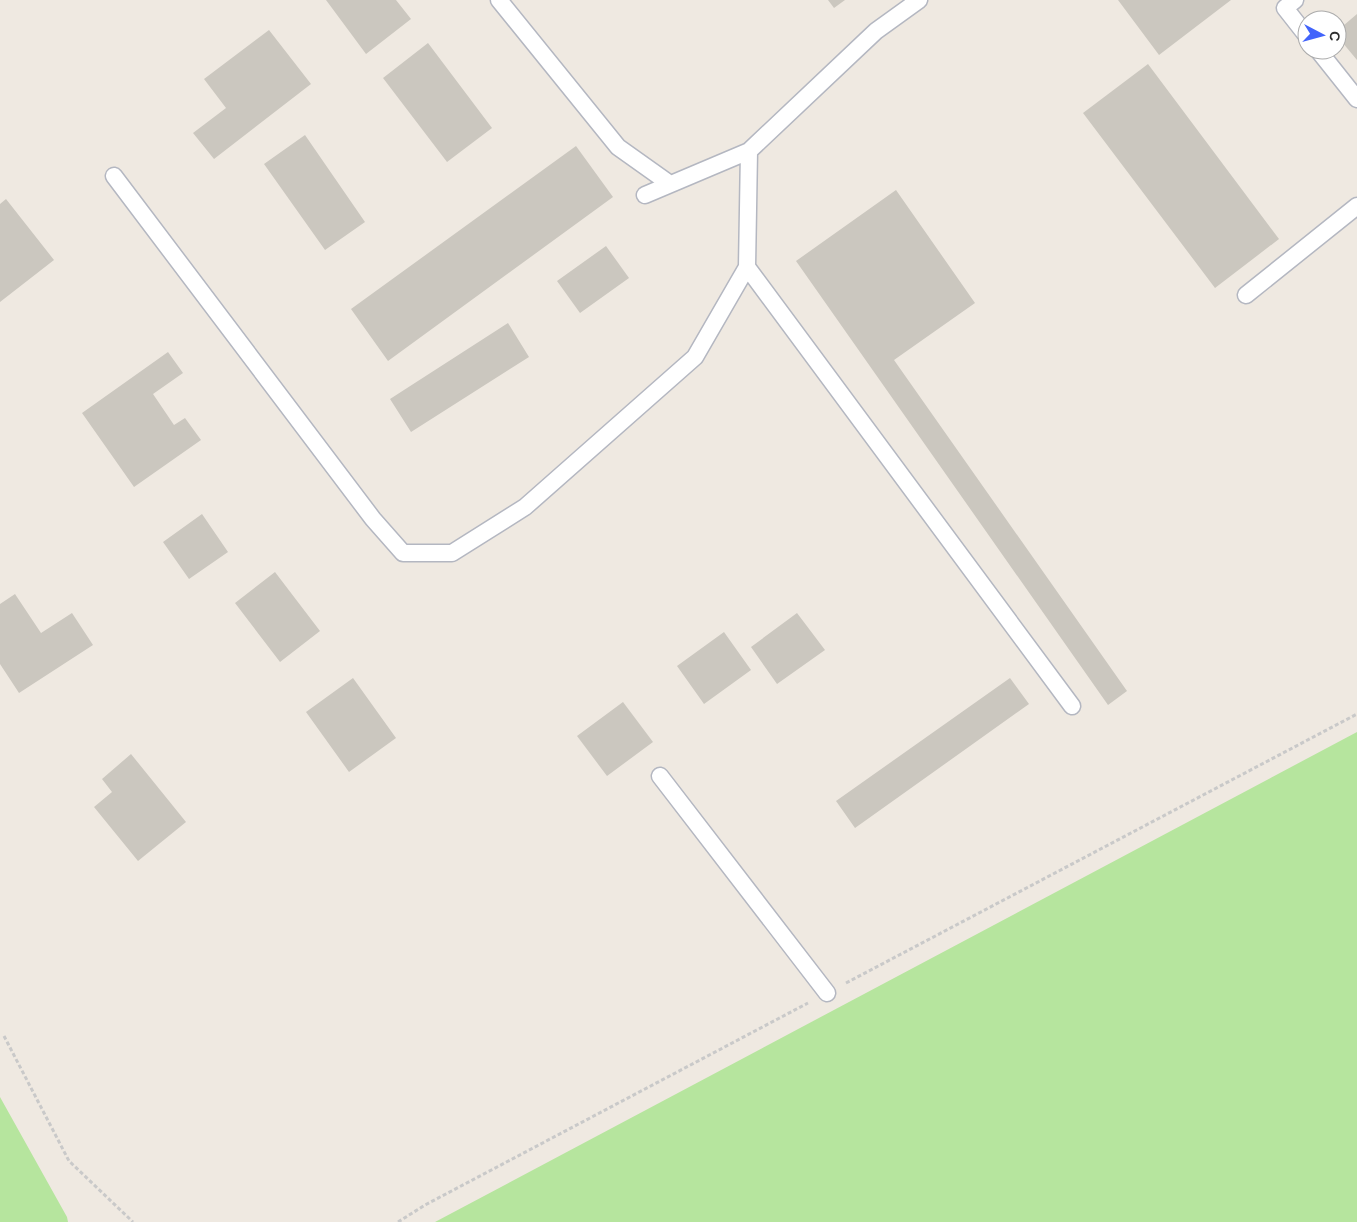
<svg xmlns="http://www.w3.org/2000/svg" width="1357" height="1222" viewBox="0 0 1357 1222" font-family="'DM Sans',sans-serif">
	<rect width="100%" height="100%" fill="#efe9e1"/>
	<path fill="#b6e59e" d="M1357,732V1222H435Z
		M0,1097L67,1217L68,1222H0Z"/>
	<path fill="#cbc7bf" d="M326,0H396L411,19L366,54Z
		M828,0H845L834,8Z
		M1118,0H1231L1159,55Z
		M1357,14V60L1337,36V31Z
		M269,30L311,84L214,159L193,133L226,108L204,79Z
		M428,43L492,128L447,162L383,78Z
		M1148,64L1279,239L1215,288L1083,113Z
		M305,135L365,222L325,250L264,164Z
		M576,146L613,197L388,361L351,309Z
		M896,190L975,303L894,360L1127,691L1108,705L796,261Z
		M6,199L54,260L0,302V204Z
		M606,246L629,278L580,313L557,281Z
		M508,323L529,357L411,432L390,399Z
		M168,352L183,373L153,394L174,425L185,418L201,440L134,487L82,413Z
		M202,514L228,552L189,579L163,542Z
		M275,572L320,631L280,662L235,603Z
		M15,594L41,633L72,613L93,645L19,693L0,664V604Z
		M797,613L825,650L777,684L751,647Z
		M724,632L751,670L704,704L677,666Z
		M353,678L396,738L349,772L306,712Z
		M1010,678L1029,704L855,828L836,801Z
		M623,702L653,742L607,776L577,736Z
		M131,754L186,822L138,861L94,807L112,792L102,779Z"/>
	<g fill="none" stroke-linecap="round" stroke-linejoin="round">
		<defs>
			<path id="lane" d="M499,0L618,147L670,184
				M1295,0L1285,8L1307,36
				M1318,50L1357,99
				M114,176L373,519L403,553H452L525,507L695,357L747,267L749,151
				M645,195L749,151L876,31L919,0
				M747,267L1072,706
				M1246,295L1357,206
				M660,776L827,993"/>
		</defs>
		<use href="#lane" stroke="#b4b7c1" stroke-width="19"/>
		<path stroke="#c9c9c9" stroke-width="3" stroke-dasharray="4 2.5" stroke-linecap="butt" d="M846,983L1357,714
			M4,1036L69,1161L133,1222
			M398,1222L425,1205L808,1003"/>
		<use href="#lane" stroke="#fff" stroke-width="16"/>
	</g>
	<g transform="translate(1322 35) rotate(96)"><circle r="24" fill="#ffffff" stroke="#ababab"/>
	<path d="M0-4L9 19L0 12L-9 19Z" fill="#4264fb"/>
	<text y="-8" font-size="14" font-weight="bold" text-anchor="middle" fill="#2e2e2e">С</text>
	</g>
</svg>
